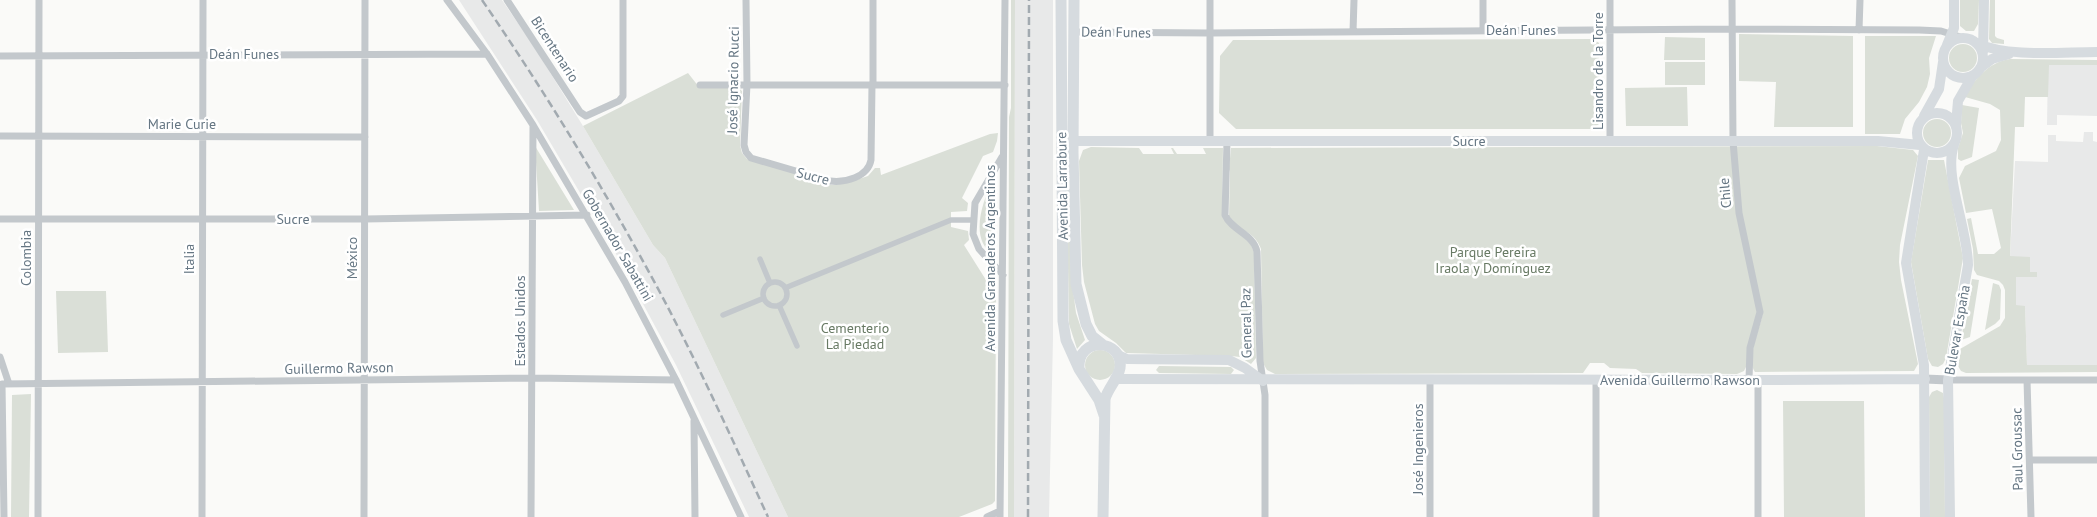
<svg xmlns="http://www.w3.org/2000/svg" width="2097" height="517" viewBox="0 0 2097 517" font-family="'PT Sans',sans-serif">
	<rect width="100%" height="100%" fill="#fafaf8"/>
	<path fill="#e8e9e9" d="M459,0H502L535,48L583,126L653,245L665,258L788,517H749L676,365L615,252L537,120Z
		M1015,0H1053V338L1049,517H1014Z
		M2048,65H2097V116L2057,115V125H2047Z
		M2084,132H2093V141L2097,142V365H2027L2025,306H2016V277H2037V273L2029,272L2010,257L2015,161L2048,162V135H2056V141L2083,142Z"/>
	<path fill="#dadfd7" d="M1011,0H1015L1014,517H1008L1009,117L1011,108Z
		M1960,0H1979L1978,24L1974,31H1966L1960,26Z
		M1990,0H1995V36L1997,38L2004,40V44L1992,43L1989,39Z
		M1739,34L1853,36V127H1774L1776,82L1739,81Z
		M1865,36H1936L1929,58L1930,74L1927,87L1919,102L1905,119L1900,134H1865Z
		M1665,37L1705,38V60H1664Z
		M1594,39L1599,43L1600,123L1593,129H1236L1219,113L1220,56L1233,40Z
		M1949 58a14 14 0 1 1 28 0a14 14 0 1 1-28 0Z
		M2010,59L2097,60V65H2049L2048,97H2025L2024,127H2015L2010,256L2030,257V272H2037V277H2016V305L2025,306L2027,365H2097V372L1966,373L1961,371L1958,366L1960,349L2000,326L2005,318V290L2003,285L1999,281L1977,275L1974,270L1973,249L1967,219L1971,218L1978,254H1994L2001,248L1992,209L1966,213L1959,178L1965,166L1996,151L2001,140L2000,110L1990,104L1965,97C1974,79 1989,62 2010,59Z
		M1665,62H1705V85H1665Z
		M688,73L699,87L738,88L742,91L740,145L742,153L747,159L832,185L847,183L868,176L875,168H880L881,175L990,134L998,133L997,141L993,152L983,156L962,198L968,203L967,211L951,212V227L968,231L969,240L964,245L986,280L992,276L996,284L995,501L992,504L959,517H788L665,258L653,245L583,126Z
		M1687,87L1688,126H1626L1625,88Z
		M1962,105L1979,108L1972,157L1961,161L1958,159V148L1963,133L1961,123Z
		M1923 133a14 14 0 1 1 28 0a14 14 0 1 1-28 0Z
		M535,146L574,210L539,211Z
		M1877,146L1913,150L1918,156L1900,245L1899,262L1901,280L1918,364L1914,371L1755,372C1745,359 1761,327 1763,312H1758L1746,367L1744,371L1737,374L1642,373L1636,369L1610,368L1604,363H1590L1583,373L1275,374L1267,370L1263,363L1261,249C1257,237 1245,228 1233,228L1250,243L1254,252L1256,358L1251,364L1240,357L1231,356L1126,353L1116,343L1099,331L1095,324L1084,282L1082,265L1079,161L1083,150L1091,147L1139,148L1143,154H1174L1171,148H1173L1177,154H1206L1203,148H1223L1222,215L1228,224H1236L1229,216L1230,172L1229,169L1231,148Z
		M1066,153H1068L1071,275L1076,313L1085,340L1077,349L1069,324Z
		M1928,160H1944L1963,258L1946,358L1943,364L1938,367L1932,366L1928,359L1911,262Z
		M995,180L996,182L994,255C969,240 982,203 992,182Z
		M1972,279L1979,280L1970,337L1961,340Z
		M1993,283L1999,285L2001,290L2000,319L1995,324L1985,330Z
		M56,291H106L108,352L58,353Z
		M1085 365a15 15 0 1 1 30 0a15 15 0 1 1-30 0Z
		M1159,366L1231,367L1234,370L1231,374L1159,373L1156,370Z
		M1937,390L1943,393L1944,398L1945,517H1930L1929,397L1932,392Z
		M31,394L29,517H11L12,395Z
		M1783,401H1864L1865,517H1784Z"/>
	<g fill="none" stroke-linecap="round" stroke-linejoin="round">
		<path stroke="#c3c8cc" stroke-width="5.5" d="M760,259L770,283
			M763 294a12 12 0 1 1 24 0a12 12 0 1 1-24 0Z
			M785,288L951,220H973
			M779,305L797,346
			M723,315L764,298"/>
		<path stroke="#c3c8cc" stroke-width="7" d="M447,0L487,54L533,125L625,282L676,380L741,517
			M507,0L580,112L586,116L619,101L623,96V0
			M746,0L747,84L744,145L746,152L751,158L830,181C845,183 868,177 871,160L872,84
			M873,0V84
			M1610,0V141
			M1732,0L1733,141L1739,213L1760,312L1750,348L1749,380
			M1483,30V0
			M1859,30L1860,0
			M1074,32L1210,33L1732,29L1919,30L1941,31L1967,39
			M1353,32L1354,0
			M0,56L487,54
			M700,85H1005
			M0,136L365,137
			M1210,141V0
			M1227,141L1225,215C1232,231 1254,234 1257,252L1260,361L1265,395V517
			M1002,157L975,203L973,234L979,249L1003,275
			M0,219H365L587,215
			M0,357L9,384
			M1948,380H2097
			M2027,380L2031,517
			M694,421L695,517
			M2030,460H2097
			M4,517L2,384L532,378L676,380
			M38,517L39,0
			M202,517L203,0
			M364,517L365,0
			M531,517L533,125
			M987,517L1000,511
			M1000,517L1005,0
			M1430,517V380
			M1596,517V380
			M1758,517V380"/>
		<path stroke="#c3c8cc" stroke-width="9" d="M1925,379L1948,380"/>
		<path stroke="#d6dbdf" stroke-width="10" d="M1943 58a20 20 0 1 1 40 0a20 20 0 1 1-40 0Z
			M1976,43C2009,58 2061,52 2097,52
			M1947,45L1954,28V0
			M1983,52L1984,0
			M1980,68L1992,59L2009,54
			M1917 133a20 20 0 1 1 40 0a20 20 0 1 1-40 0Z
			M1924,116L1939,89L1943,62
			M1956,125L1958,101L1973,75
			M1067,141H1878L1920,145
			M1924,150L1906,263L1924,365L1925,517
			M1118,355L1127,359L1229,360L1245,368L1263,381
			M1115,379L1773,380L1925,379
			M1950,517L1948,380L1968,265C1968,229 1943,175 1954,145"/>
		<path stroke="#d6dbdf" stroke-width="11" d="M1061,0L1063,321L1066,340L1079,369
			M1074,0L1073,152L1076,284L1086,324L1092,336L1102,344
			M1103,517L1105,399C1108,388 1118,379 1120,368C1124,339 1077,335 1079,369L1099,400L1104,415"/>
		<path stroke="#a2aab0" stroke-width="2.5" stroke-dasharray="8 4" stroke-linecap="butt" d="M482,0C545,92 603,187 656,285C697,361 732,439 768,517
			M1028,517L1029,0"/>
	</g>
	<g text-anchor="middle" stroke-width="5" stroke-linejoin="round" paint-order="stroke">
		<g font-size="14" fill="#657683" stroke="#fff">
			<text x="1521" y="35">Deán Funes</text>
			<text transform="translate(1116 32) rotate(1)" y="5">Deán Funes</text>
			<text transform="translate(555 49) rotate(57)" y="5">Bicentenario</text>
			<text x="244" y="59">Deán Funes</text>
			<text transform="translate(1598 71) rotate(-90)" y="5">Lisandro de la Torre</text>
			<text transform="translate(733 80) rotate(-89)" y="5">José Ignacio Rucci</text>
			<text x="182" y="129">Marie Curie</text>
			<text x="1469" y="146">Sucre</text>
			<text transform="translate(813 176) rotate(14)" y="5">Sucre</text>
			<text transform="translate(1062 186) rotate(-91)" y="5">Avenida Larrabure</text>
			<text transform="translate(1725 193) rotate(-95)" y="5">Chile</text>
			<text x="293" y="224">Sucre</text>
			<text transform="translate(618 245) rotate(60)" y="5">Gobernador Sabattini</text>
			<text transform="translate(26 258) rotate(-90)" y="5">Colombia</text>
			<text transform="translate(352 258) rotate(-90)" y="5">México</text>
			<text transform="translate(990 258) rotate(-90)" y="5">Avenida Granaderos Argentinos</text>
			<text transform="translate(189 259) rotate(-90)" y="5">Italia</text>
			<text transform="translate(520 321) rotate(-90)" y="5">Estados Unidos</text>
			<text transform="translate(1246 323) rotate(-91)" y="5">General Paz</text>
			<text transform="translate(1957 330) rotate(-80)" y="5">Bulevar España</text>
			<text transform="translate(339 368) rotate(-1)" y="5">Guillermo Rawson</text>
			<text x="1680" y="385">Avenida Guillermo Rawson</text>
			<text transform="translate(1418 449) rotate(-90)" y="5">José Ingenieros</text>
			<text transform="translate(2017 449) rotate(-91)" y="5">Paul Groussac</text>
		</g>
		<g font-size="14" fill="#687a64" stroke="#fff">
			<text x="1493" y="257">Parque Pereira<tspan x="1493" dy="16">Iraola y Domínguez</tspan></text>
			<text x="855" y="333">Cementerio<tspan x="855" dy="16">La Piedad</tspan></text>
		</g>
	</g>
</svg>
